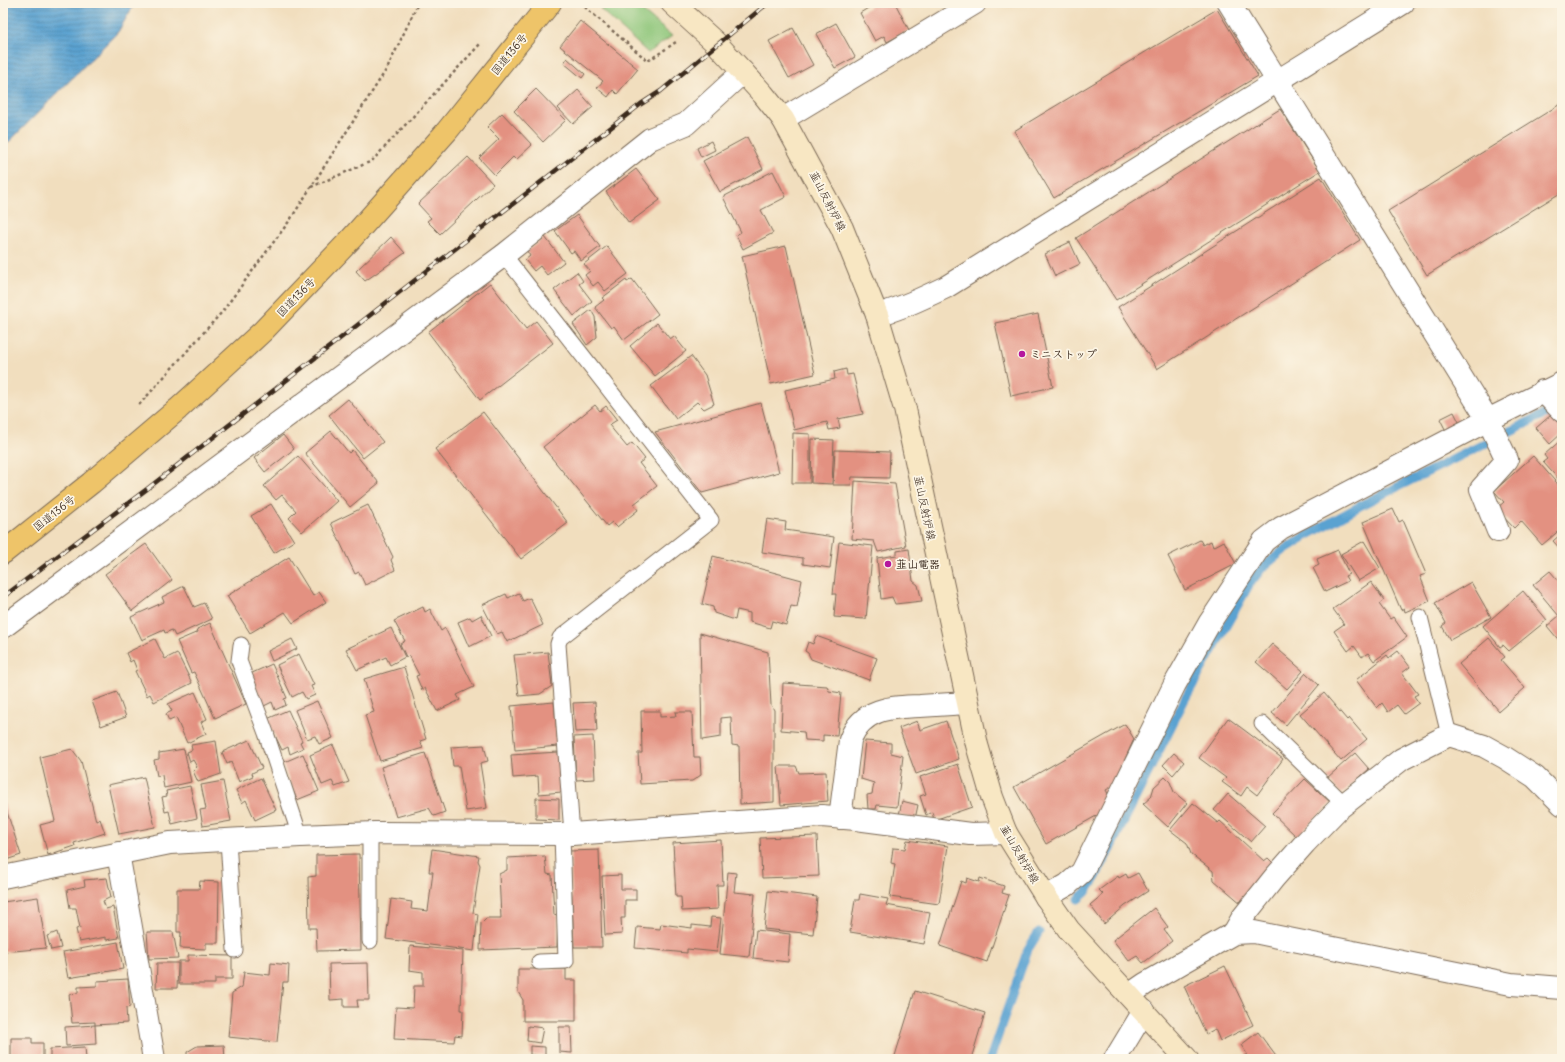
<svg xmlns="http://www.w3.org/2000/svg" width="1565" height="1062" viewBox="0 0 1565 1062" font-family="Delius,'Klee One',sans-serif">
	<defs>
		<pattern id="water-rules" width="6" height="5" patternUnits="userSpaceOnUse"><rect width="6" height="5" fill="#5aa2d1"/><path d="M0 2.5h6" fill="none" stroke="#4c84a9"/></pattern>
	</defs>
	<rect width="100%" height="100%" fill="#fcf5e5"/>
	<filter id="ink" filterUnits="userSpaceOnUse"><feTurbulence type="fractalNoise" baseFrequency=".025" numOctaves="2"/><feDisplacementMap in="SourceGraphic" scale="8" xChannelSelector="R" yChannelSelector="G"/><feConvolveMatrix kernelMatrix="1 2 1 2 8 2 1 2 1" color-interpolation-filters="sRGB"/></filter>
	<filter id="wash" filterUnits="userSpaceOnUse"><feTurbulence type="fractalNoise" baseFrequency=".012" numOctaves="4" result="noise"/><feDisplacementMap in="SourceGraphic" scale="16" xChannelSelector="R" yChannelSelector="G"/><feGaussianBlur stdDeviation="0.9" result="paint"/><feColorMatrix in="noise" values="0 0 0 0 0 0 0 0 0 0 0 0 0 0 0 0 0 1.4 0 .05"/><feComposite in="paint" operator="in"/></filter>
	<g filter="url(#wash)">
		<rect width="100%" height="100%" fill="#f1debe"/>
		<path fill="#8ec67a" stroke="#64784c" d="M623,3H633L672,36L648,53L600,9Z"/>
		<path fill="url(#water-rules)" stroke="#4a6678" d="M3,3H135L118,32L3,148Z"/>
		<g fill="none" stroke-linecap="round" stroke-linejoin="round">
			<path stroke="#5aa2d1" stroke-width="9" d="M1078,899L1086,892L1096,877L1185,699L1249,585L1262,568L1284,550L1306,536L1365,503L1559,407
				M990,1059L1028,949L1039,932"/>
		</g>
		<g id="blocks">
			<path fill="#e39181" d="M872,3H895L909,30L887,42L884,36L875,41L860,13L873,5Z
				M1217,9L1258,76L1054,198L1014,131Z
				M580,21L638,69L617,94L613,90L608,97L597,88L603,81L560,46Z
				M836,23L855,57L835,68L816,34Z
				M793,28L813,65L789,78L769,41Z
				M567,58L585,74L582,78L564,63Z
				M536,89L566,120L543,142L514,111Z
				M578,90L593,107L573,124L558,108Z
				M1562,103V192L1427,275L1388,211Z
				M1280,109L1320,171L1116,300L1076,238Z
				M502,113L532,145L516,160L513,157L495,175L479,158L499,139L487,127Z
				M747,137L763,169L720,192L703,161Z
				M711,141L715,150L701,157L697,148Z
				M468,157L493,184L440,234L427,221L431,218L418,204Z
				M636,169L660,200L629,223L606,192Z
				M773,171L786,197L761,210L773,233L743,249L736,235L741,232L723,197Z
				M1321,177L1360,240L1157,369L1118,307Z
				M577,215L600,247L581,261L574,251L571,253L555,231Z
				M391,237L405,253L365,281L356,271Z
				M545,237L564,262L547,275L540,266L534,271L525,260L530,256L527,251Z
				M1070,242L1080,264L1055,276L1045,254Z
				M607,246L628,274L605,291L598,282L593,286L585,275L590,271L584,264Z
				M786,246L815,374L771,384L742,256Z
				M577,272L583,281L579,284L592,301L574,316L554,290Z
				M632,279L658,314L624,340L614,326L611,328L595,307L604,300L602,298L626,280L627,282Z
				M490,283L526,329L536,321L553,343L480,400L428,332Z
				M591,310L595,317L597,337L587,345L573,324Z
				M1038,314L1053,387L1011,396L995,323Z
				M657,323L670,339L674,336L686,351L655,376L630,346Z
				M691,356L705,375L714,404L704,409L697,402L676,419L651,386Z
				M846,369L847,375L853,374L863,414L838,419L840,428L829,430L827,422L794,430L785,390L835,379L834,372Z
				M348,399L383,442L363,458L329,415Z
				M761,403L779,472L702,493L655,432Z
				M595,405L600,411L606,406L617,420L609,425L627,447L632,443L645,459L639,463L657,486L634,504L638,510L617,527L612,522L607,526L543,447Z
				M483,412L568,523L521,559L435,449Z
				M1454,412L1460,424L1446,431L1440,419Z
				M1551,415L1562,427V433L1550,444L1536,428Z
				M331,431L349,453L352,450L379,483L350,507L305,453Z
				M793,433L810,434V483H792Z
				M283,435L294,449L265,472L254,458Z
				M812,439L834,440L832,484L811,483Z
				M1562,439V483L1543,462L1547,459L1544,455Z
				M835,450L890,452L889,478L852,477L851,485H833Z
				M298,456L337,501L302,532L289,518L296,511L282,495L276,500L264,486Z
				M1533,456L1562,489V528L1542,545L1521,521L1514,528L1496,509L1504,502L1494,491Z
				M855,481L895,484L906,546L878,552L874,541L852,539Z
				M271,504L294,541L274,553L251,516Z
				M368,505L393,557L391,560L395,570L365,585L359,572L355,574L331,523Z
				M1393,509L1399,522L1403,520L1426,574L1420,576L1430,601L1405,612L1404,608L1401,610L1363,522Z
				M767,519L786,522L785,530L834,537L830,568L803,564V558L762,552Z
				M1562,533V551L1553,541Z
				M1200,540L1203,545L1211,541L1213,547L1224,541L1236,564L1185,590L1168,556Z
				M1364,541L1380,568L1358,581L1341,554Z
				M839,542L873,546L866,619L834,617L836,594H833Z
				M146,544L172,580L132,611L105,574Z
				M909,549L913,581L918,585L922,601L895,604L892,597L881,599L877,558L897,555V551Z
				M1338,550L1349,574L1345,576L1348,581L1325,592L1313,568L1319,565L1317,559Z
				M713,556L802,580L797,607L791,606L786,625L772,621L770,628L750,622V613L737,610L735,620L714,613L713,607L702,604Z
				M289,557L313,596L319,592L326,602L293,623L285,612L250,633L227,596Z
				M1550,571L1562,585V644L1547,626L1559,616L1533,585Z
				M1371,582L1384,600L1379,604L1390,619L1393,617L1407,637L1374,661L1368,653L1362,657L1354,646L1348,651L1334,631L1344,624L1333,609Z
				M1471,582L1491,617L1450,640L1442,626L1446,623L1435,603Z
				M184,586L194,607L204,603L212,619L175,636L172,630L165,633L164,630L142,640L131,617L164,602L162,597Z
				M1523,591L1547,620L1509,651L1503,645L1500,647L1483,626Z
				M519,593L523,601L530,598L543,625L507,642L502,632L497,634L482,605L506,594L508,598Z
				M423,607L425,612L430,609L441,631L445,628L474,687L457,695L460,700L437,711L425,688L422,690L416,676L419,675L409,656L406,657L400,644L405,641L394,621Z
				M481,615L491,636L469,647L458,622L470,617L472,620Z
				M210,623L246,704L215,718L194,672L191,673L177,641L198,632L197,629Z
				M391,628L405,657L390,665L386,657L357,670L346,649Z
				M700,633L768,652L771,705L774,710V802L740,804L739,746L732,745L731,717L721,718V737L702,740Z
				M816,636L877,658L869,680L811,659L808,653L805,651L808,642L813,644Z
				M1489,638L1505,657L1501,660L1525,688L1499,711L1459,664Z
				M155,639L165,659L177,653L192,683L154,702L150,694L147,696L135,671L137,670L133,660L130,662L126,653Z
				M292,639L297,649L272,661L268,651Z
				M1272,644L1303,671L1287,689L1256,662Z
				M1398,651L1410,667L1402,673L1418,694L1414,696L1419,703L1404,714L1397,705L1388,712L1382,703L1377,708L1356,680L1387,655L1389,658Z
				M548,652L552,686L540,694L519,696L514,655Z
				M299,654L314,685L311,686L315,695L306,699L302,692L292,697L277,665Z
				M272,664L287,698L284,699L286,705L275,710L272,702L264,706L250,674Z
				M404,667L426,739L420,741L423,748L380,761L365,715L374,712L364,679Z
				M1306,673L1319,685L1286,725L1272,713Z
				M783,683L827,686L829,691L841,693L837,736L823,735V741L805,740L804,732L781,730Z
				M117,692L126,717L101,726L92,701Z
				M195,692L207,719L201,722L206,734L187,743L176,718L169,721L166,714L172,711L168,704Z
				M1324,693L1347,720L1349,718L1367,739L1341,761L1300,714Z
				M317,701L333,738L319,744L315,736L307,739L295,710Z
				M554,702L558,746L515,750L511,706Z
				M595,702L597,731L575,732L573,703Z
				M288,710L302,741L300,742L303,748L290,754L288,747L282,750L267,719Z
				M641,711H660V717L676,716L675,712H692L694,757H700L701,775L692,781L640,784L638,753H642Z
				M1228,718L1283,759L1257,795L1247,787L1241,796L1222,782L1226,778L1199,758Z
				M917,721L920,730L946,721L959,759L916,774L899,728Z
				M1125,724L1134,739L1113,786L1106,790L1109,796L1098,815L1046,844L1014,787Z
				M593,736L595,779L576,780L574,737Z
				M249,740L262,768L252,773L253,776L239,782L231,762L227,764L222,752Z
				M216,741L221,774L198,782L193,771L197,767L193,760L190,762L187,752L192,750L191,745Z
				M865,741L891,743V753L903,756L897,807L877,805L876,809H868L867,795L872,794L874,783L861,779Z
				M333,745L349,782L335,787L332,781L322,785L310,755Z
				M484,745L488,761L480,763L487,808L466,811L459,766H453L451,747Z
				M72,749L81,761L96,821L100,819L105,833L74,843L75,846L48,855L40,825L55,821L40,757Z
				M184,749L191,782L164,788L162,775L157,776L154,760L159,759V753Z
				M558,752L562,792L539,794L538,776L513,778L511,755Z
				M425,753L445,812L434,816L429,808L396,817L381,767Z
				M1174,753L1184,762L1173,775L1163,765Z
				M1355,753L1369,769L1341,794L1327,778Z
				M303,754L319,791L297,800L282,763Z
				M958,764L972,807L934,820L932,812L926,815L920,796L926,794L920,777Z
				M778,766H796L799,773L826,772L828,801L781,805Z
				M144,777L155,827L119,834L108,785Z
				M1165,777L1170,782L1174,792L1187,803L1168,827L1143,804L1151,797L1154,787Z
				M261,778L276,810L255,820L246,800L242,803L236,790Z
				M1305,779L1331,803L1297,837L1272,813Z
				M223,781L231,821L203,826L200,810L206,809L201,785Z
				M190,786L197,818L172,824L169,811L165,812L162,797L167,796L166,791Z
				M1228,794L1265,826L1251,842L1214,810Z
				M536,798L559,799V820L536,819Z
				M902,801L918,805L915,819L899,815Z
				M4,803L21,855L3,861V804Z
				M1193,803L1218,823L1220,821L1264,861L1268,858L1275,865L1242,904L1214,880L1213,871L1191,854L1187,843L1170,830Z
				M817,836L819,876L762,878L760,838Z
				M721,840L723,885H717L718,909L682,911L681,897H676L673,843Z
				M907,840L948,846L939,904L890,897L895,864L891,863L893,848L905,849Z
				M432,849L479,856L478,861L480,865L473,913L478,914L474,951L386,939L391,899L412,902L411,909L428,911L433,872H429Z
				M599,850L602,947H574L570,851Z
				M359,854L361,950L317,951L316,928H309L308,877L316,876V855Z
				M545,856L547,874L552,875L554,915L558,916L557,947L480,950L481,923L486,918H501L499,874L507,870V858Z
				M728,872L736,873L734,892L755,894L749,957L720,954Z
				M1138,873L1148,891L1125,906L1104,924L1090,905L1103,894L1099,890L1118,876L1119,878L1126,874L1128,878Z
				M621,875V889H636V900H625V918H621L622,934L605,935L602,876Z
				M107,878L111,897L103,901L106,909L113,907L119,938L106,940V937L79,942L76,929L80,928L76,908H70L67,890L85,886L84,880Z
				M967,878L979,882L980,878L1004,886L1002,893L1009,895L987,962L940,946L961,881L966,883Z
				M200,881L219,882L218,943H206V949L180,948L181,932H177V889H199Z
				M768,891L817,897L813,934L764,929Z
				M860,894L888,899L886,905L930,913L924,944L850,932L855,900H859Z
				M38,897L46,948L4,952L3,902Z
				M1154,908L1168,927L1164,930L1172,941L1143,963L1137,956L1129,961L1113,940Z
				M711,917L721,918L717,952L687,949V953L635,948L637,927L660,929L661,924L692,928V925L710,927Z
				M756,930L790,934L788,962L753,958Z
				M57,932L61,948L51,950L47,936Z
				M147,932H173L178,958L149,959Z
				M118,942L123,969L68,978L63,952Z
				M410,946L463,951L461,1010H463L462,1036L455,1035L454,1042L394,1039L396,1007L413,1008L414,986H423V972L409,970Z
				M188,955L232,956V979H215V984H179V961H188Z
				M157,963H178L177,988H156Z
				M271,963L289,965L288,982H283L277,1042L228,1037L232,993L242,987L244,972L270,975Z
				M368,963L369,1000H357L358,1007H344V999L330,1000L329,964Z
				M1225,966L1253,1025L1220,1041L1215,1029L1206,1034L1184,986Z
				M518,969H566V980H576V1021H523V1000L518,992Z
				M128,979L130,1007L126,1008L127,1023L95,1025V1022L72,1023L69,994L78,993V987L97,986V981Z
				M915,991L985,1013L971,1059H894Z
				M95,1025L96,1044L66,1046L65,1027Z
				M528,1026L543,1028L540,1043L527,1041Z
				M559,1027H571L572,1053L559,1052Z
				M1258,1032L1278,1059H1240L1247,1054L1241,1045Z
				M11,1038H32V1043H43V1059H11Z
				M224,1045L225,1059H187V1052L197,1046Z
				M530,1046L545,1047V1056L530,1055Z
				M85,1047L86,1059H50V1049Z"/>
		</g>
	</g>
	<g filter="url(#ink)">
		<use href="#blocks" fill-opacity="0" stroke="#7b6956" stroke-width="1"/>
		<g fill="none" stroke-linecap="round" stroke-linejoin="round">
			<defs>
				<path id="lane" d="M504,255L711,520L560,638L558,644L572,834
					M1420,617L1449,735
					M241,645L239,661L266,733L300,836
					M1262,724L1344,804
					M370,834V941
					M228,840L235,950
					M539,962L566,961L562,834"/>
				<path id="street" d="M1229,3L1488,420L1507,460L1481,489L1498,531
					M783,119L975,3
					M877,315C902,308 923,298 946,287L1403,3
					M1543,391L1562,411
					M3,627L504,255L650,139L686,124L743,72
					M840,818L850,740C862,708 891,707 920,706C936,705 951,704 967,703
					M118,853L154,1059
					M3,877L170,843L300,836L375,833L572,834L822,816L856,819L970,834L1006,833
					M1046,897L1067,885L1082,872L1175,684L1210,622L1257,551L1264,541L1281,528L1488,420L1562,383
					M1234,933L1243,917L1274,878L1305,843L1338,809L1402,759L1449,735L1484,746L1504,757L1535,777L1562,804
					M1129,995L1145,984L1234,933L1254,932L1511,984L1562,988
					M1115,1059L1144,1011"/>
				<path id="secondary" d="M672,3L717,44L763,94L783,119L842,228L877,315L905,409L977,745L992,797L1006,833L1046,897L1069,930L1187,1059"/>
				<path id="highway" d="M3,553L91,483L178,409L263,331L351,239L447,131L550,3"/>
			</defs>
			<use href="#lane" stroke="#7b6956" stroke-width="17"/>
			<use href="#street" stroke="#7b6956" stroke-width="24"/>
			<use href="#secondary" stroke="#7b6956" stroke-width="24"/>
			<use href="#highway" stroke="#7b6956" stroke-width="24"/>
			<path stroke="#7b6956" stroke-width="2.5" stroke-dasharray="3 3" stroke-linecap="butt" d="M580,3L648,61L676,42
				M311,187L372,161L481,43
				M139,405L222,312L290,220L388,67L418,3"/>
			<use href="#lane" stroke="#fff" stroke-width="15"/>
			<use href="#street" stroke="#fff" stroke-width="22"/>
			<use href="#secondary" stroke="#f8e7c3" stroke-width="22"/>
			<use href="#highway" stroke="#eec469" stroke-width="22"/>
			<defs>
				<path id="rail" d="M3,597L147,489L641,104L661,91L768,3"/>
			</defs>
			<use href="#rail" stroke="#3b2a1e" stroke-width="4.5"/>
			<use href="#rail" stroke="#fcf5e5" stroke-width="3" stroke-dasharray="9" stroke-linecap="butt"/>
		</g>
	</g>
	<g fill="#b5179e" stroke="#fcf5e5" stroke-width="1.5">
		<circle cx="1022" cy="354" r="4"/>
		<circle cx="888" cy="564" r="4"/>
	</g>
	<g text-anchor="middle" stroke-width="3.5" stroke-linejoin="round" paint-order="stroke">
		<g font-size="11" fill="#3b2a1e" stroke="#fcf5e5">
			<text transform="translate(509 54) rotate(-51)" y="4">国道136号</text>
			<text transform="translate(828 201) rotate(63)" y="4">韮山反射炉線</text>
			<text transform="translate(296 297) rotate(-46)" y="4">国道136号</text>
			<text transform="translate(925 508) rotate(78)" y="4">韮山反射炉線</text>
			<text transform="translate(54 513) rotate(-39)" y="4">国道136号</text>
			<text transform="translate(1020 854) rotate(60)" y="4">韮山反射炉線</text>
		</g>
		<g font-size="11" font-weight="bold" fill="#3b2a1e" stroke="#fcf5e5" text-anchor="start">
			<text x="1030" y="358">ミニストップ</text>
			<text x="896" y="568">韮山電器</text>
		</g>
	</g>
	<rect width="1565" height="1062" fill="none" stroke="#fcf5e5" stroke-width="16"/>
</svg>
